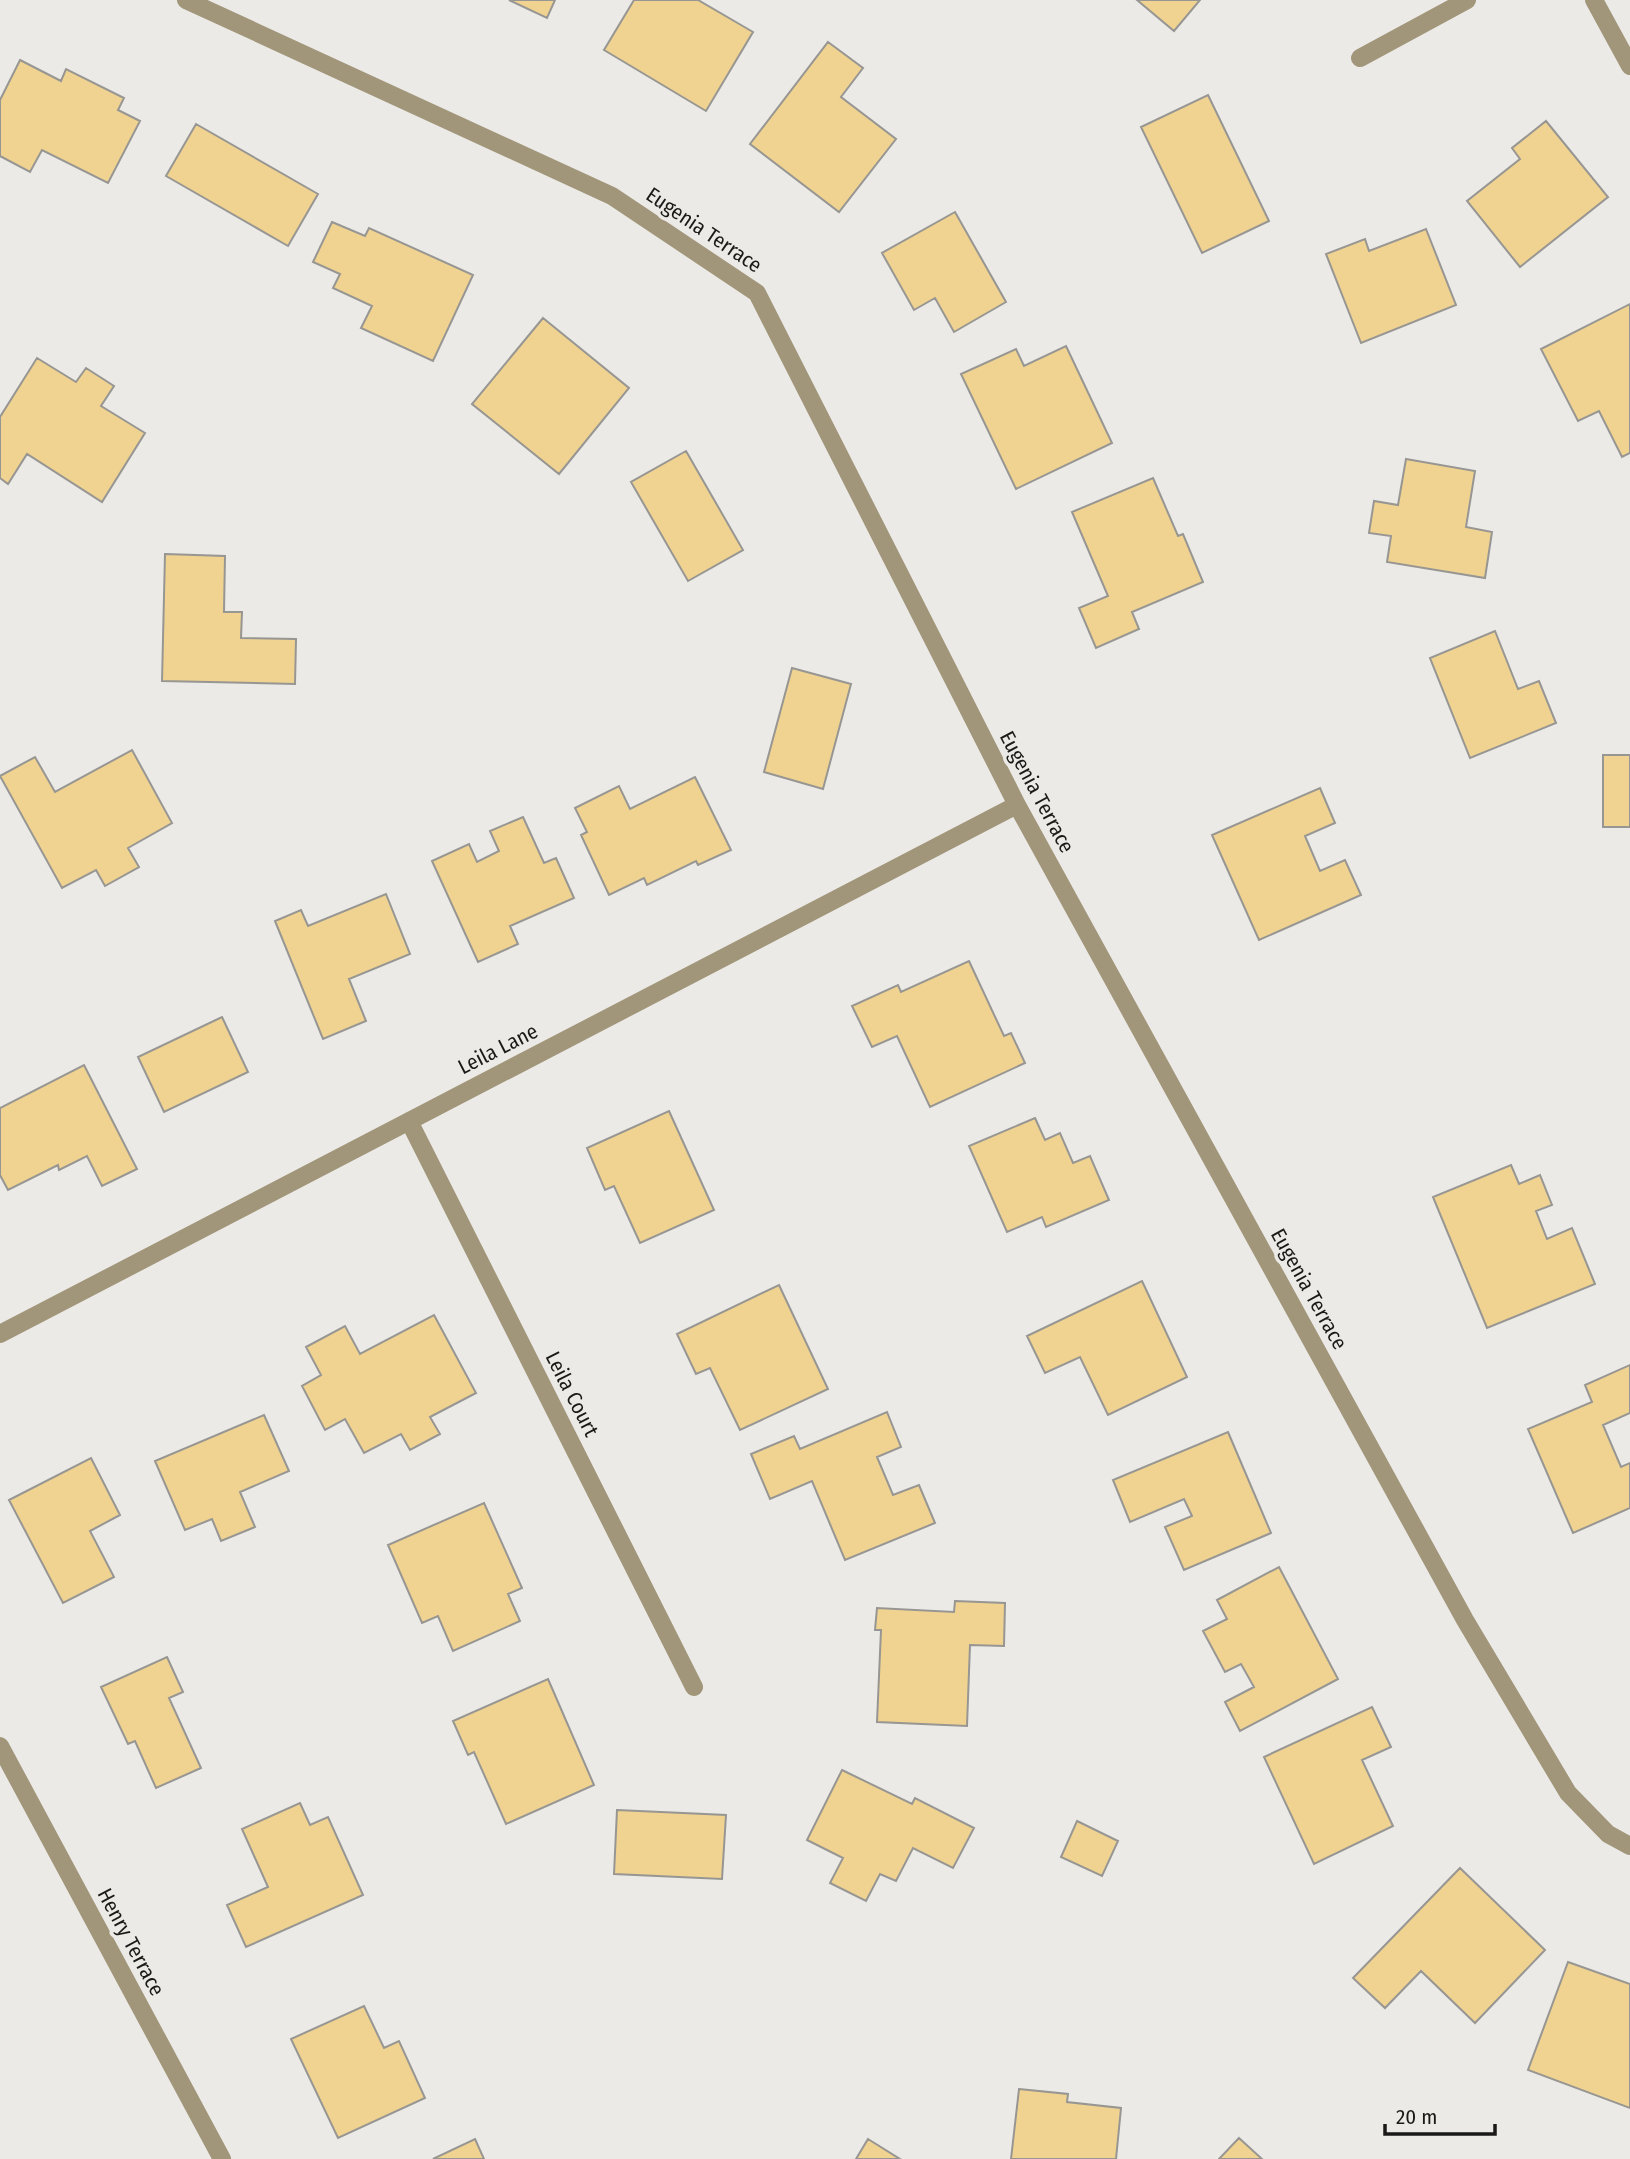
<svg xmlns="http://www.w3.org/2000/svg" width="1630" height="2159" viewBox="0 0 1630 2159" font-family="'Fira Sans Condensed',sans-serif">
	<rect width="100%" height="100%" fill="#ebeae6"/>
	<path fill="#f0d390" stroke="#979693" stroke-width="2" d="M509,0H555L547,18Z
		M634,0H698L753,32L706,111L604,50Z
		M1137,0H1200L1174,31Z
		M828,42L863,68L841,97L896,139L839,212L750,144Z
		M20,60L61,81L66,69L124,98L118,110L140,121L108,183L42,150L30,172L0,156V100Z
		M1208,95L1269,221L1202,253L1141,127Z
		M1546,121L1608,197L1520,267L1467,201L1520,159L1512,148Z
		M196,124L318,194L288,246L166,176Z
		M955,212L1006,302L954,332L935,298L914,310L882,253Z
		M332,222L365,236L369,228L473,275L433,361L361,328L372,306L333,288L340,274L313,262Z
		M1426,229L1456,305L1361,343L1326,254L1365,239L1369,251Z
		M1630,304V453L1622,457L1599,411L1578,421L1541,349Z
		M543,318L629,388L559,474L472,404Z
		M1066,346L1112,443L1016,489L961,374L1016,349L1024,366Z
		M37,358L76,382L86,368L114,386L101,406L145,433L102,502L27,454L8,484L0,478V417Z
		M686,451L743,550L688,581L631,482Z
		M1406,459L1475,471L1466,527L1492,532L1485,578L1387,562L1391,536L1369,533L1374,501L1398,505Z
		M1153,478L1178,536L1183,534L1203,582L1132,612L1139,629L1096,648L1079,608L1108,596L1072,512Z
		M165,554L225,556L224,612H242L241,638L296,639L295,684L162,681Z
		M1495,631L1518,689L1539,681L1556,723L1470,758L1430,658Z
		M792,668L851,684L823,789L764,772Z
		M132,750L172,823L128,848L139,867L105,886L96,870L62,888L0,776L35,757L55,792Z
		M1603,755H1630V827H1603Z
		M695,777L731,850L698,865L696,861L647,885L644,878L609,895L581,835L587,832L575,808L619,786L630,809Z
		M1320,788L1335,823L1305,836L1320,871L1345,860L1361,895L1259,940L1212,835Z
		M523,817L544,863L556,858L574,898L510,926L518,944L478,962L432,861L469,844L477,862L499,851L490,831Z
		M386,894L410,954L349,979L366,1021L323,1039L275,921L301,910L308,926Z
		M969,961L1004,1036L1011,1033L1025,1063L930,1107L897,1036L872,1047L852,1006L898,985L901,992Z
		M222,1017L248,1072L164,1112L138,1057Z
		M84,1065L137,1169L102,1186L87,1156L59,1170L58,1165L8,1190L0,1175V1108Z
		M669,1111L714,1210L640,1243L614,1186L605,1190L587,1148Z
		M1035,1118L1045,1140L1060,1133L1073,1163L1090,1156L1109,1200L1046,1227L1042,1217L1007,1232L969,1146Z
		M1511,1165L1519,1184L1540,1175L1552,1205L1536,1211L1547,1239L1572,1228L1595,1284L1487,1328L1433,1197Z
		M1142,1281L1187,1377L1108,1415L1080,1357L1045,1373L1027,1336Z
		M779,1285L828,1389L740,1430L710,1368L696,1374L677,1334Z
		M434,1315L476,1393L430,1417L440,1434L410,1450L401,1434L364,1453L345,1419L325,1430L302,1386L321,1375L306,1347L345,1326L360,1354Z
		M1630,1365V1413L1603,1425L1621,1467L1630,1463V1508L1573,1533L1528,1429L1592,1402L1585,1385Z
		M887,1412L901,1447L877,1457L893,1495L919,1485L935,1523L845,1560L812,1481L770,1499L751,1454L794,1436L800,1449Z
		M264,1415L289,1471L240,1492L255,1527L221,1541L212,1519L185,1530L155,1461Z
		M1228,1432L1271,1533L1184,1570L1165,1527L1192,1516L1184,1499L1130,1522L1113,1480Z
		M91,1458L120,1515L90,1531L114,1577L63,1603L9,1500Z
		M484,1503L522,1588L508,1594L520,1621L453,1651L438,1616L422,1623L388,1545Z
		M1279,1567L1338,1679L1240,1731L1225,1702L1254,1687L1241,1664L1225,1672L1203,1631L1227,1619L1217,1600Z
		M955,1601L1005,1603L1004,1646L970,1645L967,1726L877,1722L881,1630H875L877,1608L954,1612Z
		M167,1657L183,1692L169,1698L201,1768L156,1788L135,1741L128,1744L101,1687Z
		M548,1679L594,1785L506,1824L474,1752L468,1755L453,1721Z
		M1372,1707L1391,1747L1362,1760L1393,1826L1314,1864L1264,1757Z
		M842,1770L912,1804L915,1798L974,1828L953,1868L913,1848L896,1881L880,1874L866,1901L830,1883L843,1858L807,1840Z
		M300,1803L310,1825L328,1817L363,1895L246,1947L227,1905L268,1887L242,1829Z
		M617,1810L726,1815L722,1879L614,1874Z
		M1077,1821L1118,1841L1102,1876L1061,1857Z
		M1460,1868L1545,1950L1475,2023L1421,1971L1385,2008L1353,1978Z
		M1568,1962L1630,1984V2108L1528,2070Z
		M364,2006L384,2048L399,2041L425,2098L338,2138L291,2039Z
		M1019,2089L1068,2094L1067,2102L1121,2108L1116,2159H1011Z
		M1239,2138L1262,2159H1219Z
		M475,2139L484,2159H433Z
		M868,2139L900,2159H856Z"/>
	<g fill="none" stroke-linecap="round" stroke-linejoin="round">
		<path stroke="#a1957a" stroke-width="18" d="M186,0L612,196L757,293L1017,805L1465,1620L1568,1793L1608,1834L1630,1846
			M1594,0L1630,66
			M1360,58L1467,0
			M409,1121L694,1687
			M0,1334L1017,805
			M0,1746L222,2159"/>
	</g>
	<g text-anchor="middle" stroke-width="7" stroke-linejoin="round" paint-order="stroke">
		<g font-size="21" fill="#191918" stroke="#ebeae6">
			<text transform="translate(704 230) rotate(34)" y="7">Eugenia Terrace</text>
			<text transform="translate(1037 792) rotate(62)" y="7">Eugenia Terrace</text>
			<text transform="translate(498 1049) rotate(-27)" y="7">Leila Lane</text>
			<text transform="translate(1309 1289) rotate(61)" y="7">Eugenia Terrace</text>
			<text transform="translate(572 1394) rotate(63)" y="7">Leila Court</text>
			<text transform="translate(131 1942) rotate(62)" y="7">Henry Terrace</text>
		</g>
	</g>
	<path d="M1385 2124v10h110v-10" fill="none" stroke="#191918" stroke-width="3.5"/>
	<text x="1396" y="2124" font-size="21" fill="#191918" stroke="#ebeae6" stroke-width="5" paint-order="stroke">20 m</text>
</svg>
